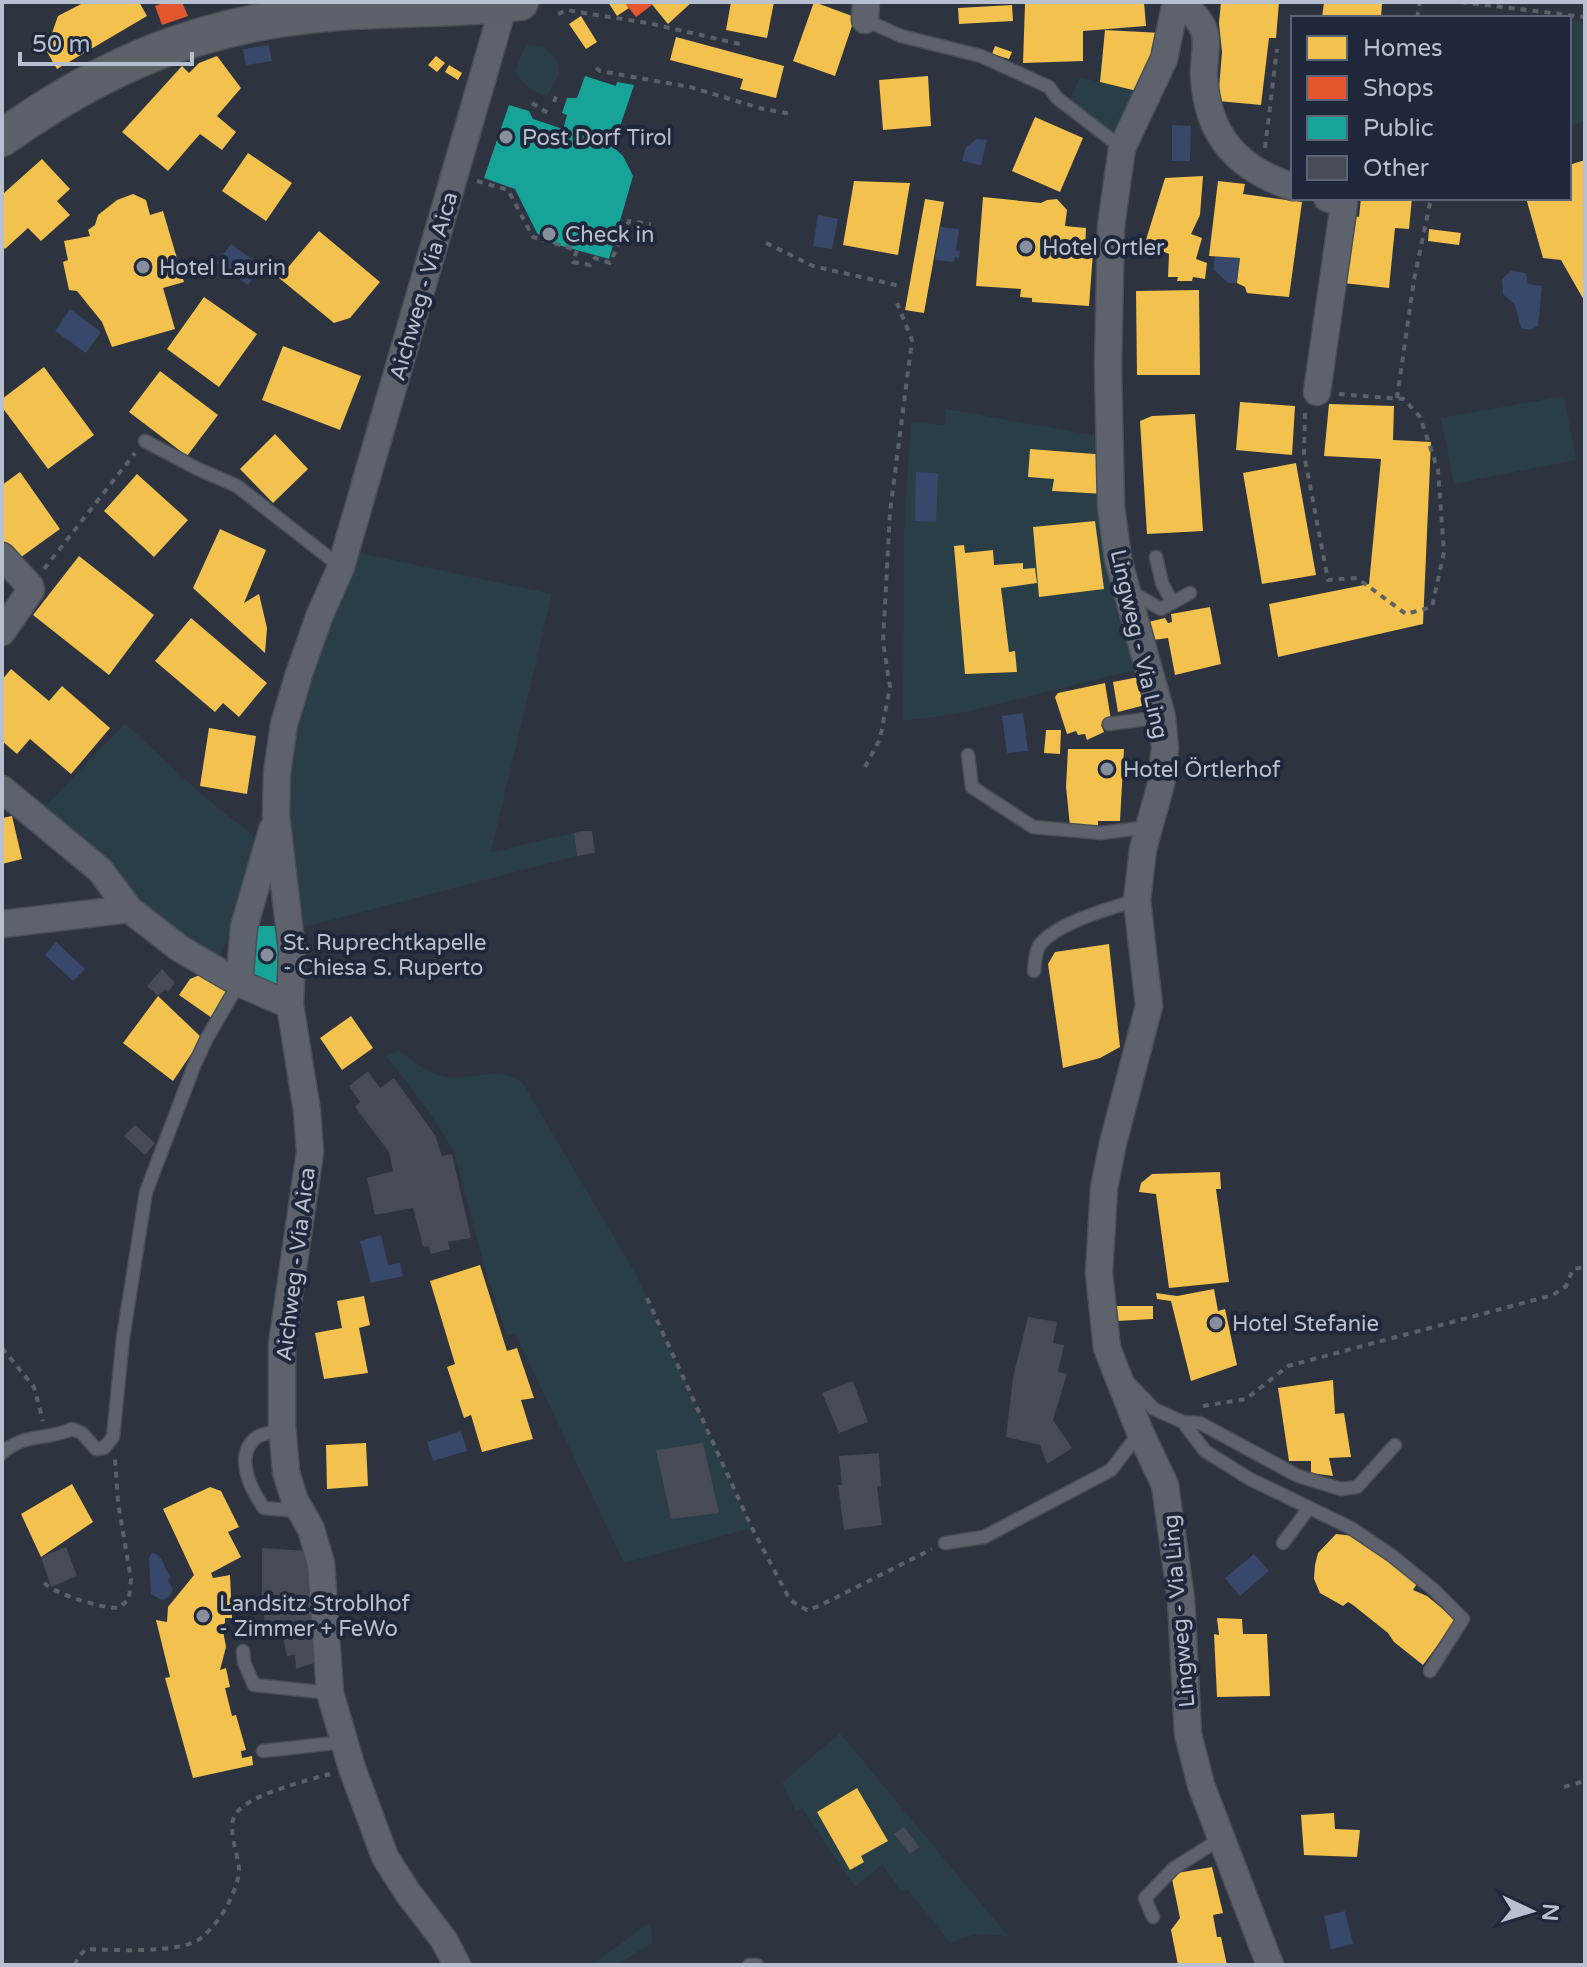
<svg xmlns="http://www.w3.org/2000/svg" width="1587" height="1967" viewBox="0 0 1587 1967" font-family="'Varela Round',sans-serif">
	<rect width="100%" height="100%" fill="#2d333f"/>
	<path fill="#293e46" d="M1569,20L1585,22V121L1569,127Z
		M526,44L544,47L557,60L559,75L547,96C531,92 524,85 515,71Z
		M1080,77L1135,91L1116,137L1069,101Z
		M1564,396L1576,460L1454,484L1441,418Z
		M946,409L1109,438L1147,667L957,714L903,721L904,531L911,422L945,425Z
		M346,550L552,594L491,852L574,833L577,856L289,931L277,773Z
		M125,723L201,794L258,839L238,914L218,961L148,909L110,867L44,808Z
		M398,1050C412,1060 429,1075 448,1077C474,1079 499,1066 522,1082L636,1274L752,1528L624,1563L515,1333L507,1335L484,1265L454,1151L428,1110L386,1056Z
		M840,1733L1008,1936L974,1934L950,1943L908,1890L901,1891L882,1864L855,1887L802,1808L796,1811L782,1783Z
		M650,1922L653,1942L617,1965H592Z"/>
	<path fill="#37486a" d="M269,45L272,61L246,65L243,49Z
		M1172,125L1191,126L1190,161H1172Z
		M977,139L987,140L981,165L962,161L966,147Z
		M818,215L838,219L832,249L813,246Z
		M940,227L959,229L956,250L960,251L959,258L955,257L954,262L935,260Z
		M231,244L261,266L248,285L217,263Z
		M1215,256L1240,258L1237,283H1228L1213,269Z
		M1511,271L1526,273L1528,284L1542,286L1538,326L1530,330L1521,328L1515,305L1503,294L1502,279Z
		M70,309L101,332L86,353L55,331Z
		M916,472L938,473L936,522L915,521Z
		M1023,713L1028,751L1007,753L1002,716Z
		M56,942L85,969L73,981L45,955Z
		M381,1235L388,1265L400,1263L403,1276L371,1283L360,1241Z
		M461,1431L467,1451L433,1461L427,1442Z
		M152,1553C163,1554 164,1569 171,1577L168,1580L173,1589L170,1596L162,1600L151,1594L149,1558Z
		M1254,1554L1269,1571L1240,1596L1225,1578Z
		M1345,1911L1353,1944L1331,1949L1324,1916Z"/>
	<path fill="#f2c14e" d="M85,2H139L147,16L57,69L46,50L58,16Z
		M608,2H624L629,8L617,16Z
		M650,2H692L668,24Z
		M731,2H774L767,38L726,30Z
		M814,2L855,17L835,76L793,61Z
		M1062,2H1144L1146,26L1083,31V61L1023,63L1025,4Z
		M1221,2H1279L1276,38H1269L1261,105L1218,101L1222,52L1219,23Z
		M1324,2L1382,4L1381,18H1322Z
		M1012,5L1013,21L959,24L958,8Z
		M581,16L597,42L586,49L569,24Z
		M1105,30L1161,33L1141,92L1100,82Z
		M676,37L784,66L776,98L740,89L743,79L670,60Z
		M995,46L1012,52L1009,59L992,54Z
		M217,56L241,88L217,116L236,132L222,150L200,134L168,171L122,132L182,66L189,73L199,63Z
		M436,56L445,63L437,72L428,65Z
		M449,65L462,73L458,80L445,72Z
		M928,76L931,126L883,130L879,80Z
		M1035,117L1083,138L1060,192L1012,171Z
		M248,153L292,183L266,221L222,191Z
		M42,159L70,189L57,201L70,215L41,241L28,228L5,249L2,245V191L4,193Z
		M1585,160V302L1561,260L1543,258L1526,198H1569V165Z
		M1203,176L1200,215L1191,234L1202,238L1196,259L1207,263L1205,279L1193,277L1192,281H1177L1178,277H1168L1169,254L1145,243L1165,178Z
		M854,181L910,183L898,255L843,245Z
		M1218,181L1245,184L1243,194L1302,202L1289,297L1247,293L1245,287L1237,283L1240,258L1209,256Z
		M133,194L146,200L150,215L163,211L184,282L163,288L175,329L112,347L102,322L77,291L69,290L63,262L68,260L64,241L90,236L88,230L95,225L98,215L117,200Z
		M983,197L1041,203L1047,200L1057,199L1067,210L1065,226L1086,228L1085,252L1093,253L1089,306L1032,302V298L1020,297L1021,289L976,286Z
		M1361,198H1412L1409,229L1395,228L1389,288L1343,283L1350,215L1359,217Z
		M925,199L944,202L924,313L905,310Z
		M1429,229L1461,233L1459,245L1428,241Z
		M319,231L380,282L350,318L334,323L279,278Z
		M1199,290L1200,375H1137L1136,291Z
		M204,297L257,334L219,387L167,349Z
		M283,346L361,376L340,430L262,400Z
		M44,367L94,435L48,469L2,407V399Z
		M160,371L218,415L187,456L129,412Z
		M1240,402L1295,406L1292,455L1236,450Z
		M1329,404L1394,406L1393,440L1431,442L1423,624L1278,657L1269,604L1369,584L1381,459L1324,456Z
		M1195,414L1203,531L1147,534L1140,421L1152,416Z
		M275,434L308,469L273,503L240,469Z
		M1030,449L1108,455L1105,494L1052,491L1054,479L1028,477Z
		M1296,463L1316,575L1262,584L1243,473Z
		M20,472L60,529L17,560L2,539V485Z
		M137,474L188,520L154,557L104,511Z
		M1095,521L1104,589L1039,597L1033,527Z
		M220,529L266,550L244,603L259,594L267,628L265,653L193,588Z
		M964,545L965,553L993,550L994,565L1023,563V569L1035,568L1037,583L1001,588L1009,652L1015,651L1017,672L965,674L954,546Z
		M79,556L154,615L109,675L33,615Z
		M1210,607L1221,664L1175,675L1168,638L1153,640L1148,622L1165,618L1168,623L1172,622L1171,614Z
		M191,618L267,683L239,717L223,703L215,712L155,661Z
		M11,669L49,701L62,686L110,728L71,774L30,739L17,754L2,741V680Z
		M1144,676L1149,704L1118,712L1113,682Z
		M1105,683L1111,720L1101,725L1104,732L1087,740L1085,734L1078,735L1076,731L1067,734L1055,697L1058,693Z
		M209,728L256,736L247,794L200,786Z
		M1046,730H1061L1060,754L1044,753Z
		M1068,749H1124L1120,821H1098V827L1070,826L1066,787Z
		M12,816L22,859L2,864V818Z
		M1109,944L1120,1047L1100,1058L1063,1068L1048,964L1055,952Z
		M202,974L229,991L212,1018L179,995L190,979Z
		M158,996L202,1038L173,1081L123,1043Z
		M351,1016L373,1048L342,1070L320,1038Z
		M1220,1172L1221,1189H1216L1229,1282L1169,1288L1156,1194L1139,1192L1141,1183L1152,1174Z
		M480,1265L507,1351L517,1348L534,1398L521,1400L533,1439L482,1452L471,1415L464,1418L447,1367L455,1364L430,1281Z
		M1214,1289L1218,1311L1225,1309L1237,1365L1191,1381L1171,1301L1157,1299L1156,1293L1177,1296Z
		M364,1296L370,1325L359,1328L368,1373L324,1379L315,1333L342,1328L337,1301Z
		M1116,1306H1153V1319L1117,1321Z
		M1333,1380L1335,1414L1344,1413L1351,1457L1329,1458L1333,1476L1311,1473V1461H1289L1278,1388Z
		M366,1443L368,1486L327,1489L326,1445Z
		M72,1484L93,1522L41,1557L21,1514Z
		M210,1487L221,1491L239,1527L228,1532L241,1557L211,1573L213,1578L230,1575L232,1618H225V1623L222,1625L226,1647L220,1670L226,1668L230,1687L225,1688L232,1716L236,1715L246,1750L241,1751L242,1758L252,1756L253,1765L193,1778L165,1678L170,1677L156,1620L167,1622L168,1607L194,1575L163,1509Z
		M1336,1534L1354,1536L1418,1582L1413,1590L1427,1596L1456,1620L1423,1665L1394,1642L1388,1633L1353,1605L1348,1602L1343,1606L1320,1593L1314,1579L1315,1565L1318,1553Z
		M1217,1618L1242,1619L1243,1634H1267L1270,1696L1217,1697L1214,1634L1219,1635Z
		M857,1788L888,1841L861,1856L864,1862L850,1870L817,1812Z
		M1334,1813L1335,1829L1360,1830L1357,1857L1304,1855L1301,1815Z
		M1212,1867L1223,1913L1213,1915L1217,1937H1221L1227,1965H1178L1171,1930L1180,1918L1171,1874Z"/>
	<path fill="#e4572e" d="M166,2H182L188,16L162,25L155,6Z
		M624,2H650L652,5L636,17Z"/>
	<path fill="#17a398" d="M585,76L616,86L617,82L634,85L613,147L623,156L633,176L609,259L551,243L537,233L515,189L484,178L509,105L529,111L533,119L563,129L567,115L562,113L567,98H577Z
		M254,926H281L280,985L253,984Z"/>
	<path fill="#464b55" d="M583,831H592L595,853L577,856L574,833Z
		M162,969L175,983L168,992L165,989L158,996L147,986Z
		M368,1071L380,1088L394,1078L435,1135L442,1156L452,1154L471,1238L448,1242L450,1249L431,1254L429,1247L423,1246L413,1208L375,1215L367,1178L393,1171L389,1152L355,1107L360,1102L349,1086Z
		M135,1125L155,1143L145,1155L124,1136Z
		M1028,1317L1057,1322L1053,1343L1064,1345L1058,1372L1067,1374L1053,1420L1072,1448L1047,1464L1040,1445L1006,1437L1013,1377Z
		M853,1381L868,1422L839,1433L822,1393Z
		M703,1443L719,1513L671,1519L656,1450Z
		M879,1453L881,1487L877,1486L882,1525L844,1530L838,1485H842L839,1456Z
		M66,1547L77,1576L51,1587L41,1557Z
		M262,1548L308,1551L317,1662L296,1669L295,1655L287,1656L282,1633L267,1634L262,1606Z
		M904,1827L919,1847L910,1854L894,1834Z"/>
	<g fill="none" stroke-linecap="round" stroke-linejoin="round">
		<defs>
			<path id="lane" d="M865,20L901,36L981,56L1049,87L1057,98L1122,148
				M145,441L198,469L237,486L341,567
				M1156,557L1162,583L1172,602
				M1129,591L1161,609L1190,593
				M1109,724L1162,717
				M968,755L972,787L1033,827L1101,833L1149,827
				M1034,971C1035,963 1035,953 1039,946C1055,923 1111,908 1137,900
				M1129,1383L1154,1409L1183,1422L1205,1451L1250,1479L1351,1528L1391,1555L1433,1589L1463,1619L1430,1671
				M1183,1422L1200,1423L1298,1476L1341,1489L1357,1487L1395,1445
				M282,1430C275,1432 264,1433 257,1437C233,1455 251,1490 264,1508L298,1511
				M2,1453C26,1432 46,1441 72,1429L82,1433L96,1449L104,1448L113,1437L123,1338L146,1192L194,1066L207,1038L239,983
				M945,1543L984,1537L1111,1470L1140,1432
				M1283,1543L1309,1508
				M243,1651L244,1662L254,1685L330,1693
				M263,1751L344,1742
				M1153,1917L1145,1898L1174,1868L1222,1838
				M749,1965H757"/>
			<path id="street" d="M1176,2L1164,59L1122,148L1111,226L1108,367L1111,506L1118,559L1162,717L1165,748L1161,784L1143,849L1137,900L1149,1006L1113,1143L1104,1188L1099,1273L1107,1348L1140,1432L1165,1485L1181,1599L1188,1734L1201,1785L1270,1965
				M1176,4C1190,9 1201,19 1205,34C1208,47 1203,63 1204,76C1207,136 1238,169 1293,187
				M865,20L866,2
				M1317,392L1344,204L1327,198
				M2,556L30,586L31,590L2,632
				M2,789L100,870L129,909L179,948L239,983L290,1005
				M2,924L129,909
				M239,983L244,927L272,830
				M457,1965L444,1940L408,1893L385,1857L352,1768L330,1693L321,1563L311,1529L295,1501L286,1472L282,1424V1344L310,1152L307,1111L290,1005L292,951L276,815L277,773L284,724L299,674L319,617L341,567L504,4"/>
			<path id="secondary" d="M2,138C104,65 200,24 326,13C390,7 456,10 520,2"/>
		</defs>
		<use href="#lane" stroke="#4a4e57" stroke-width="15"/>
		<use href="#street" stroke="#4a4e57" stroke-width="29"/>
		<use href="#secondary" stroke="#4a4e57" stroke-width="39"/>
		<path stroke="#5b6168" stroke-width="4" stroke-dasharray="6 6" stroke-linecap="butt" d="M1461,2L1585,17
			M558,14L567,10L590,14L648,23L744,45
			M1417,18L1420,2
			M596,68L600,71L690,87L763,109L793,114
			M554,102L558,91
			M532,103L548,113
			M1265,148L1277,49
			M477,181L508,190L533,237L577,250L573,262L590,265L595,258L610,263L629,221L651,224
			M766,243L813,266L900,286
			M1397,398L1414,280L1431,198
			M1305,413L1304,454L1328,580L1357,578L1406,614L1432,607L1444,552L1438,470L1420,417L1404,399L1338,394
			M44,569L135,453
			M865,767L880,739L890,687L883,642L890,512L912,340L897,303
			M647,1298L752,1528L790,1600L807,1610L819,1606L932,1549
			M2,1348L34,1387L43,1421
			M1203,1406L1246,1399L1288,1366L1553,1295L1566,1286L1573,1269L1585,1267
			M44,1583C58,1595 100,1608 119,1608L129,1599L131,1579L118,1503L115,1459
			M1564,1787L1585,1781
			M75,1965L78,1957L86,1949C112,1950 181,1954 201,1938C211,1930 222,1916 228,1904C233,1893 239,1882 239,1869C238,1853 227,1829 235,1815C246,1795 309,1780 330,1774"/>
		<use href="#lane" stroke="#5e626c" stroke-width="12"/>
		<use href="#street" stroke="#5e626c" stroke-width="26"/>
		<use href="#secondary" stroke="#5c616a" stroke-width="36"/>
	</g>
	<g fill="#878e9c" stroke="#1f283b" stroke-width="3">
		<circle cx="506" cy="137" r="8"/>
		<circle cx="549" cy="234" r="8"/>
		<circle cx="1026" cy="247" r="8"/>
		<circle cx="143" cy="267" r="8"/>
		<circle cx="1107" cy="769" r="8"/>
		<circle cx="267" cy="955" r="8"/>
		<circle cx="1216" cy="1323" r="8"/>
		<circle cx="203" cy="1616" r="8"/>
	</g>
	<g text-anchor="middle" stroke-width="8" stroke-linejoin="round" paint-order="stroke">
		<g font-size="22" fill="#b8bfce" stroke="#1f283b" text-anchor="start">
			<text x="522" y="145">Post Dorf Tirol</text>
			<text x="565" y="242">Check in</text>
			<text x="1042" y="255">Hotel Ortler</text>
			<text x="159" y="275">Hotel Laurin</text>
			<text x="1123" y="777">Hotel Örtlerhof</text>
			<text x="283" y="950">St. Ruprechtkapelle<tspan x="283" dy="25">- Chiesa S. Ruperto</tspan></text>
			<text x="1232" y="1331">Hotel Stefanie</text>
			<text x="219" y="1611">Landsitz Stroblhof<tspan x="219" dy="25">- Zimmer + FeWo</tspan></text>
		</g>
		<g font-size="22" fill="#b8bfce" stroke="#1f283b">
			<text transform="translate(423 286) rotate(-74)" y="8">Aichweg - Via Aica</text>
			<text transform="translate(1140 644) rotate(77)" y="8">Lingweg - Via Ling</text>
			<text transform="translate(295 1264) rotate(-83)" y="8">Aichweg - Via Aica</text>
			<text transform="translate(1178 1611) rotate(-95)" y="8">Lingweg - Via Ling</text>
		</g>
	</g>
	<rect width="1587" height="1967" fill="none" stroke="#b8bfce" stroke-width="8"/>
	<rect x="1291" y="16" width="280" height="184" fill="#1f283b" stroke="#5c6476" stroke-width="2"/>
	<rect x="1307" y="36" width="40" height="24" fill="#f2c14e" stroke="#5c6476" stroke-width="2"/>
	<text x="1363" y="56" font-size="24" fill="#b8bfce">Homes</text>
	<rect x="1307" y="76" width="40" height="24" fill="#e4572e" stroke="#5c6476" stroke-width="2"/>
	<text x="1363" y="96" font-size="24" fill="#b8bfce">Shops</text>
	<rect x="1307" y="116" width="40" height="24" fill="#17a398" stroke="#5c6476" stroke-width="2"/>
	<text x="1363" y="136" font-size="24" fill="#b8bfce">Public</text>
	<rect x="1307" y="156" width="40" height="24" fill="#464b55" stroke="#5c6476" stroke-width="2"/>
	<text x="1363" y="176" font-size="24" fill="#b8bfce">Other</text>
	<g transform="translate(1531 1911) rotate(94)" stroke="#1f283b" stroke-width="6" paint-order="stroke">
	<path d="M0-6L14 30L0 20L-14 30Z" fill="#b8bfce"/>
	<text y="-12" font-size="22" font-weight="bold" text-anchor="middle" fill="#b8bfce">N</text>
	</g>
	<path d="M20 52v12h172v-12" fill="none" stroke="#b8bfce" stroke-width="4"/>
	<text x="32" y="52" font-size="24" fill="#b8bfce" stroke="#1f283b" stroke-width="6" paint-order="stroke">50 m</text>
</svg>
